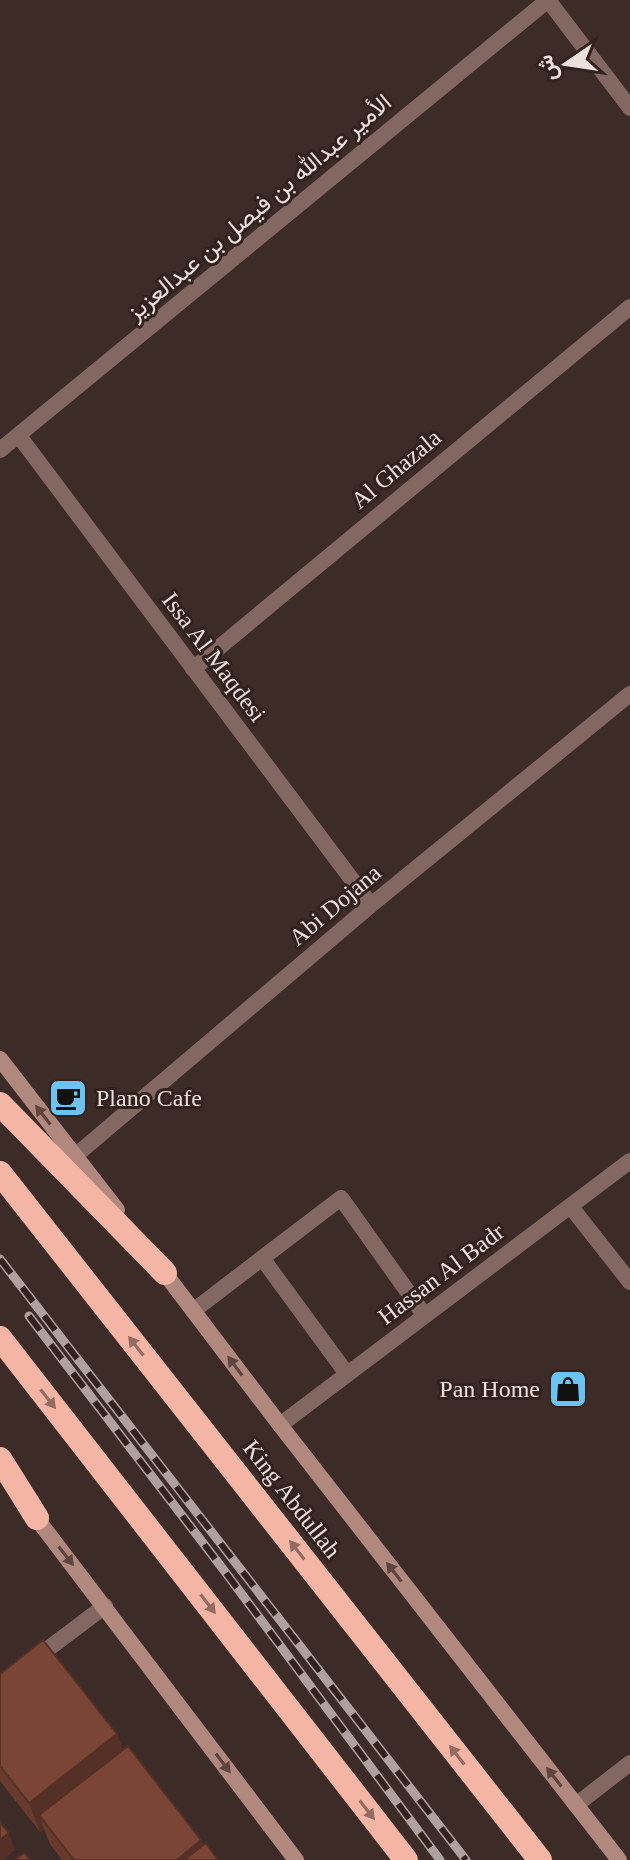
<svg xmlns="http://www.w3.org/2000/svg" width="630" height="1860" viewBox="0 0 630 1860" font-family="'Times New Roman',Vazirmatn,serif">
	<rect width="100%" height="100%" fill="#3c2b27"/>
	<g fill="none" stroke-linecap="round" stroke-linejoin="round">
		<path stroke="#826861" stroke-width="16" d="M548,0L630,108
			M19,436L371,905
			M0,450L548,0
			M193,669L630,307
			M75,1156L371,905L630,694
			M571,1207L630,1282
			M262,1258L347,1374
			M193,1311L341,1198L425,1316
			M280,1425L630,1161
			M0,1685L105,1606
			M576,1805L630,1763"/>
		<path stroke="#b1887d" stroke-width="16" d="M0,1059L117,1210
			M160,1267L280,1425L619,1860
			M31,1511L296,1860"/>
		<path stroke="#f5b5a4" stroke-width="24" d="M0,1104L165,1273
			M0,1173L540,1860
			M0,1338L406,1860
			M0,1459L37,1518"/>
		<defs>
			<path id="rail" d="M0,1259L466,1860
				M29,1316L223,1569L440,1860"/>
		</defs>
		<use href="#rail" stroke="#aea19e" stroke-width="9"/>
		<use href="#rail" stroke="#32211d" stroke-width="6" stroke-dasharray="18" stroke-linecap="butt"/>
	</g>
	<path fill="#693a2e" d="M0,1674L117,1734L123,1750L201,1840L203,1845L218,1860H62L50,1844L44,1829L40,1832L0,1781Z"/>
	<path fill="#553026" d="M117,1734L128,1763L39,1815L44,1829L40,1832L29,1803Z
		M9,1833L15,1850L3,1860H0V1840Z
		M201,1840L208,1860H177Z"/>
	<path fill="#7a4436" stroke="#553026" stroke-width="2" d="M43,1640L117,1734L29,1803L0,1766V1674Z
		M128,1746L201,1840L177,1860H74L39,1815Z
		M0,1822L9,1833L0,1840Z
		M206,1843L218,1860H184Z
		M24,1853L30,1860H14Z"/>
	<defs><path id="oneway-solid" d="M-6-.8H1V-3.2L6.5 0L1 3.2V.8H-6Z" transform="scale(2)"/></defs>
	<g fill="#5e453f">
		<use href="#oneway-solid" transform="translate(43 1115) rotate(-128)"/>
		<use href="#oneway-solid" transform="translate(235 1366) rotate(-127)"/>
		<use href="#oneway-solid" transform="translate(66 1556) rotate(52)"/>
		<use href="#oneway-solid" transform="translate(394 1572) rotate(-128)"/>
		<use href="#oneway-solid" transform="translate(223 1763) rotate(53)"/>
		<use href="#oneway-solid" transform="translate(554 1777) rotate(-128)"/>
	</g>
	<g fill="#946b60">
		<use href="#oneway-solid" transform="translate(136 1346) rotate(-128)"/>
		<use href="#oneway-solid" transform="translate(48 1399) rotate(52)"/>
		<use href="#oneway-solid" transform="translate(297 1550) rotate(-128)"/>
		<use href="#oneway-solid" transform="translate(208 1604) rotate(52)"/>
		<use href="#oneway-solid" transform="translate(457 1755) rotate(-128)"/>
		<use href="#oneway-solid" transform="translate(367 1810) rotate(52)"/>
	</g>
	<defs>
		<symbol id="cafe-square" viewBox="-11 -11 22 22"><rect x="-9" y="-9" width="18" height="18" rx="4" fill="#6bc3f2" stroke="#32211d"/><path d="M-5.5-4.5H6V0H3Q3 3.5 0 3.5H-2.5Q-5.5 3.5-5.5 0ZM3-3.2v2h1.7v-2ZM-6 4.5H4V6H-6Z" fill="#111"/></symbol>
		<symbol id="shop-square" viewBox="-11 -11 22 22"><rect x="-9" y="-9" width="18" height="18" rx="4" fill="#6bc3f2" stroke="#32211d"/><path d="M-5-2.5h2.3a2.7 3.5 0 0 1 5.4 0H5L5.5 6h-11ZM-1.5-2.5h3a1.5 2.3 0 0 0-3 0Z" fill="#111"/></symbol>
	</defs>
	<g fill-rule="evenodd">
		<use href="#cafe-square" x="46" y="1076" width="44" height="44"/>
		<use href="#shop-square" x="546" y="1367" width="44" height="44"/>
	</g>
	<g text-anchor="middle" stroke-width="6" stroke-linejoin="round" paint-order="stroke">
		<g font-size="24" fill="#ebe0dd" stroke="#32211d">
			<text transform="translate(259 207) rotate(-40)" y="8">الأمير عبدالله بن فيصل بن عبدالعزيز</text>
			<text transform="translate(396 469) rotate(-40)" y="8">Al Ghazala</text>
			<text transform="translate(214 657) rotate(53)" y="8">Issa Al Maqdesi</text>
			<text transform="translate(335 905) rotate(-40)" y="8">Abi Dojana</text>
			<text transform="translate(441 1274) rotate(-37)" y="8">Hassan Al Badr</text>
			<text transform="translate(292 1499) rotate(52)" y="8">King Abdullah</text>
		</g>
		<g font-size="24" fill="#ebe0dd" stroke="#32211d" text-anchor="start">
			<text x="96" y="1106">Plano Cafe</text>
			<text x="540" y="1397" text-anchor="end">Pan Home</text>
		</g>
	</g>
	<g transform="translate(566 64) rotate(257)" stroke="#32211d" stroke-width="6" paint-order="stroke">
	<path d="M0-6L14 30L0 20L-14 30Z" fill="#ebe0dd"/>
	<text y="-12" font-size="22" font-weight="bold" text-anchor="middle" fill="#ebe0dd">ش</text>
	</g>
</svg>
